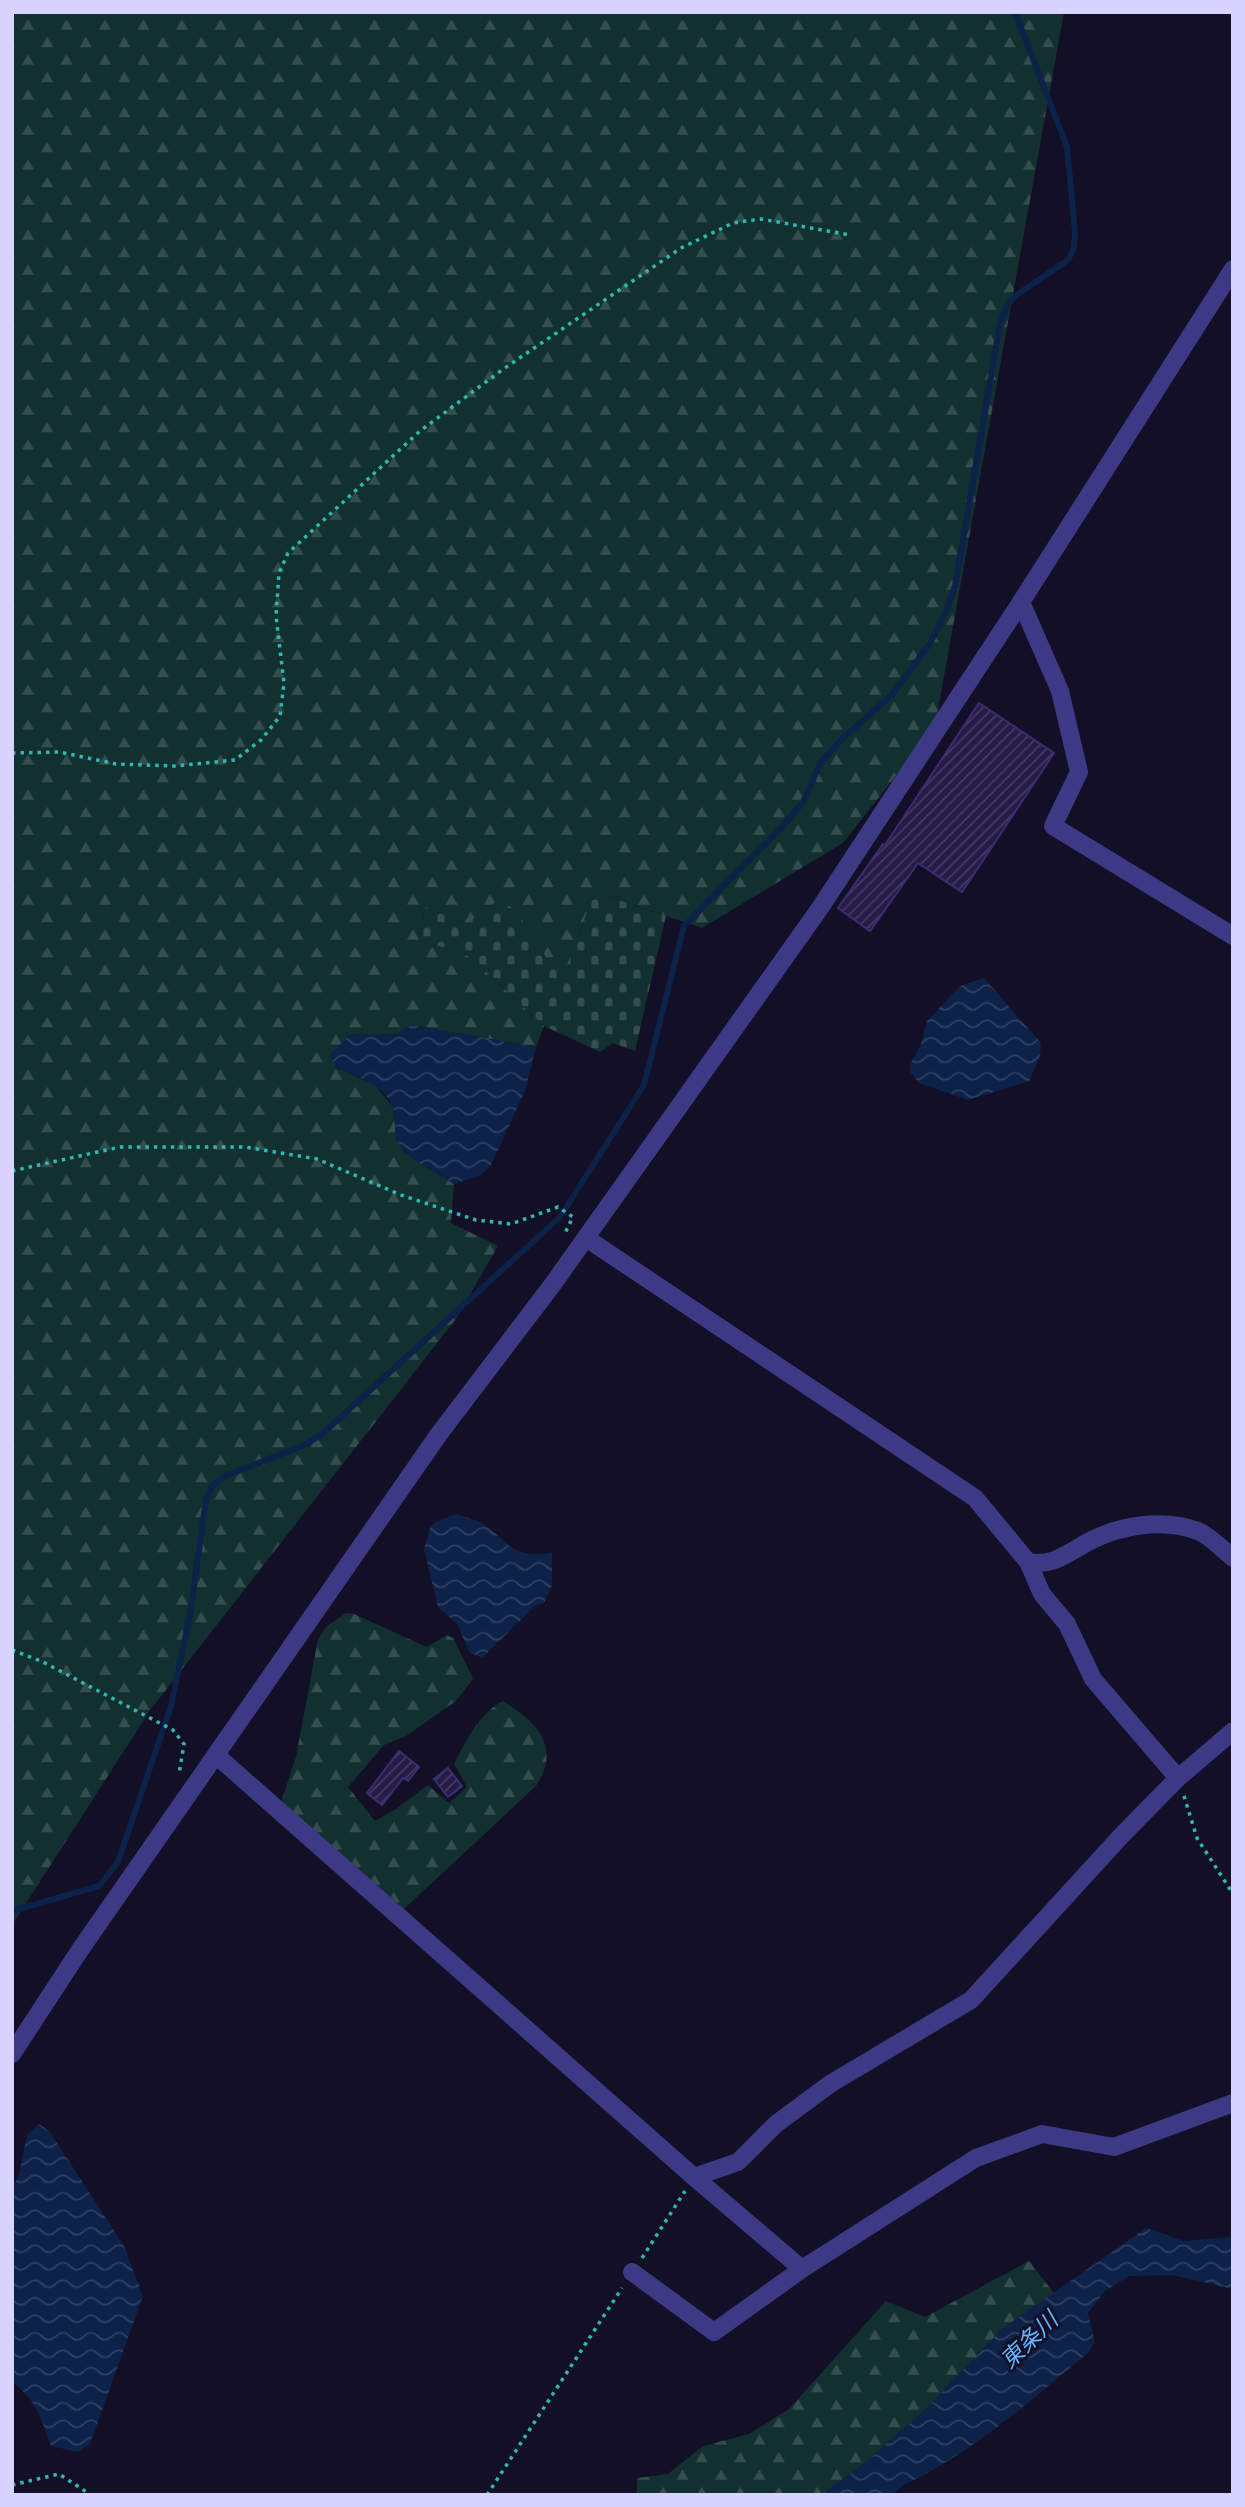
<svg xmlns="http://www.w3.org/2000/svg" width="1245" height="2507" viewBox="0 0 1245 2507" font-family="'PT Sans','Noto Sans JP',sans-serif">
	<defs>
		<pattern id="forest-firs" width="22" height="20" patternUnits="userSpaceOnUse" patternTransform="scale(1.75)"><rect width="22" height="20" fill="#12302f"/><path d="M5 1l3.5 6h-7zM16 11l3.5 6h-7z" fill="#344d4e"/></pattern>
		<pattern id="cemetery-stones" width="16" height="16" patternUnits="userSpaceOnUse" patternTransform="scale(1.75)"><rect width="16" height="16" fill="#12302f"/><path d="M2 7V4a2 2 0 0 1 4 0v3zM10 15v-3a2 2 0 0 1 4 0v3z" fill="#344d4e"/></pattern>
		<pattern id="water-waves" width="16" height="10" patternUnits="userSpaceOnUse" patternTransform="scale(1.75)"><rect width="16" height="10" fill="#0c2248"/><path d="M0 5q4-4 8 0t8 0" fill="none" stroke="#2f4163"/></pattern>
		<pattern id="building-hatch" width="6" height="6" patternUnits="userSpaceOnUse" patternTransform="scale(1.75)"><rect width="6" height="6" fill="#241b47"/><path d="M-1 1l2-2M0 6l6-6M5 7l2-2" fill="none" stroke="#433b63"/></pattern>
	</defs>
	<rect width="100%" height="100%" fill="#130f26"/>
	<path fill="url(#forest-firs)" d="M12,12H1064L935,726L843,843L702,928L595,892L566,967L550,964L516,910L467,924L425,907L419,942L461,951L475,961L544,1026L536,1047L411,1025L397,1034H351L335,1067L375,1085L394,1108L396,1139L404,1152L454,1184L451,1223L498,1246L456,1319L151,1709L12,1925Z
		M346,1613L354,1614L427,1647L447,1635L454,1639L473,1679L456,1701L406,1736L384,1745L348,1787L375,1821L396,1809L428,1785L449,1803L467,1787L454,1764C466,1741 479,1713 503,1701C536,1722 562,1746 536,1786L404,1909L281,1802L296,1757L318,1639L327,1626Z
		M1029,2261L1054,2293L1002,2329L925,2410L865,2463L821,2495H637V2478L668,2474L703,2446L749,2434L789,2409L886,2301L925,2317Z"/>
	<path fill="url(#cemetery-stones)" d="M595,892L666,916L635,1051L613,1043L600,1052L544,1026L475,961L461,951L419,942L425,907L467,924L498,900L516,910L550,964L566,967Z"/>
	<path fill="url(#water-waves)" d="M984,978L1041,1043L1040,1056L1029,1081L968,1100L919,1083L910,1072V1065L921,1044L927,1021L960,986Z
		M411,1025L536,1047L525,1091L491,1165L481,1175L454,1184C439,1174 417,1164 404,1151C392,1139 397,1125 394,1111C388,1085 355,1076 335,1067L330,1054L351,1034H397Z
		M456,1514C463,1517 471,1518 477,1521C511,1538 505,1560 552,1553V1585L544,1603L535,1606L482,1658L469,1652L458,1625L438,1607L424,1549L430,1528L435,1522Z
		M39,2124L50,2132L124,2246L143,2296L90,2444L78,2452L51,2446C41,2418 37,2401 12,2382V2185L18,2179L27,2135Z
		M1146,2228L1184,2241L1233,2237V2289L1172,2275L1129,2276L1105,2291L1088,2313L1095,2342L1088,2353C1030,2401 972,2453 904,2485C900,2487 895,2493 891,2495C882,2498 834,2495 821,2495L865,2463L925,2410L1002,2329Z"/>
	<g fill="none" stroke-linecap="round" stroke-linejoin="round">
		<path stroke="#0c2248" stroke-width="6" d="M12,1911L99,1886L118,1862L171,1706L190,1615L206,1500L212,1486L225,1476L302,1446L320,1436L560,1217L644,1085L684,926L782,827L803,802L821,762L845,736L892,695L930,643L945,614L955,586L1000,324L1007,306L1015,296L1068,260L1074,248L1075,232L1067,147L1015,12"/>
	</g>
	<path fill="url(#building-hatch)" stroke="#3b2d73" stroke-width="2" d="M979,703L1054,753L962,892L918,863L870,931L838,908L883,844L885,845Z
		M399,1751L419,1767L408,1781L403,1778L382,1805L367,1793Z
		M448,1768L462,1786L448,1797L434,1779Z"/>
	<g fill="none" stroke-linecap="round" stroke-linejoin="round">
		<path stroke="#2fb8b0" stroke-width="3.5" stroke-dasharray="3.5 5" stroke-linecap="butt" d="M12,753L59,752L116,764L175,766L235,760L261,740L280,716L284,683L276,616L279,573L288,553L420,431L502,370L681,248L733,223L761,219L850,235
			M12,1171L120,1147H245L317,1159L401,1195L476,1220L511,1224L558,1207L573,1217L565,1233
			M12,1650L41,1661L173,1730L184,1744L179,1774
			M1184,1796L1197,1838L1233,1894
			M642,2258L685,2191
			M12,2485L59,2474L91,2495
			M487,2495L622,2288"/>
		<path stroke="#3d3a85" stroke-width="18" d="M1021,602L1060,691L1079,772L1053,826L1233,936
			M586,1238L975,1498L1028,1562L1042,1594L1067,1624L1093,1679L1178,1778
			M1028,1562C1052,1567 1068,1553 1088,1542C1120,1525 1163,1518 1198,1531C1210,1536 1223,1550 1233,1558
			M217,1756L694,2177L802,2269L976,2158L1042,2134L1114,2147L1233,2103
			M694,2177L738,2162L776,2124L830,2084L971,2000L1122,1835L1178,1778L1233,1731
			M632,2272L714,2332L802,2269"/>
		<path stroke="#3d3a85" stroke-width="18" d="M12,2054L80,1950L439,1434L553,1284L820,908L1021,602L1233,269"/>
	</g>
	<g text-anchor="middle" stroke-width="6" stroke-linejoin="round" paint-order="stroke">
		<g font-size="23" font-style="italic" fill="#62b6ff" stroke="#130f26">
			<text transform="translate(1029 2340) rotate(-44)" y="8">東条川</text>
		</g>
	</g>
	<rect width="1245" height="2507" fill="none" stroke="#d9d4ff" stroke-width="28"/>
</svg>
